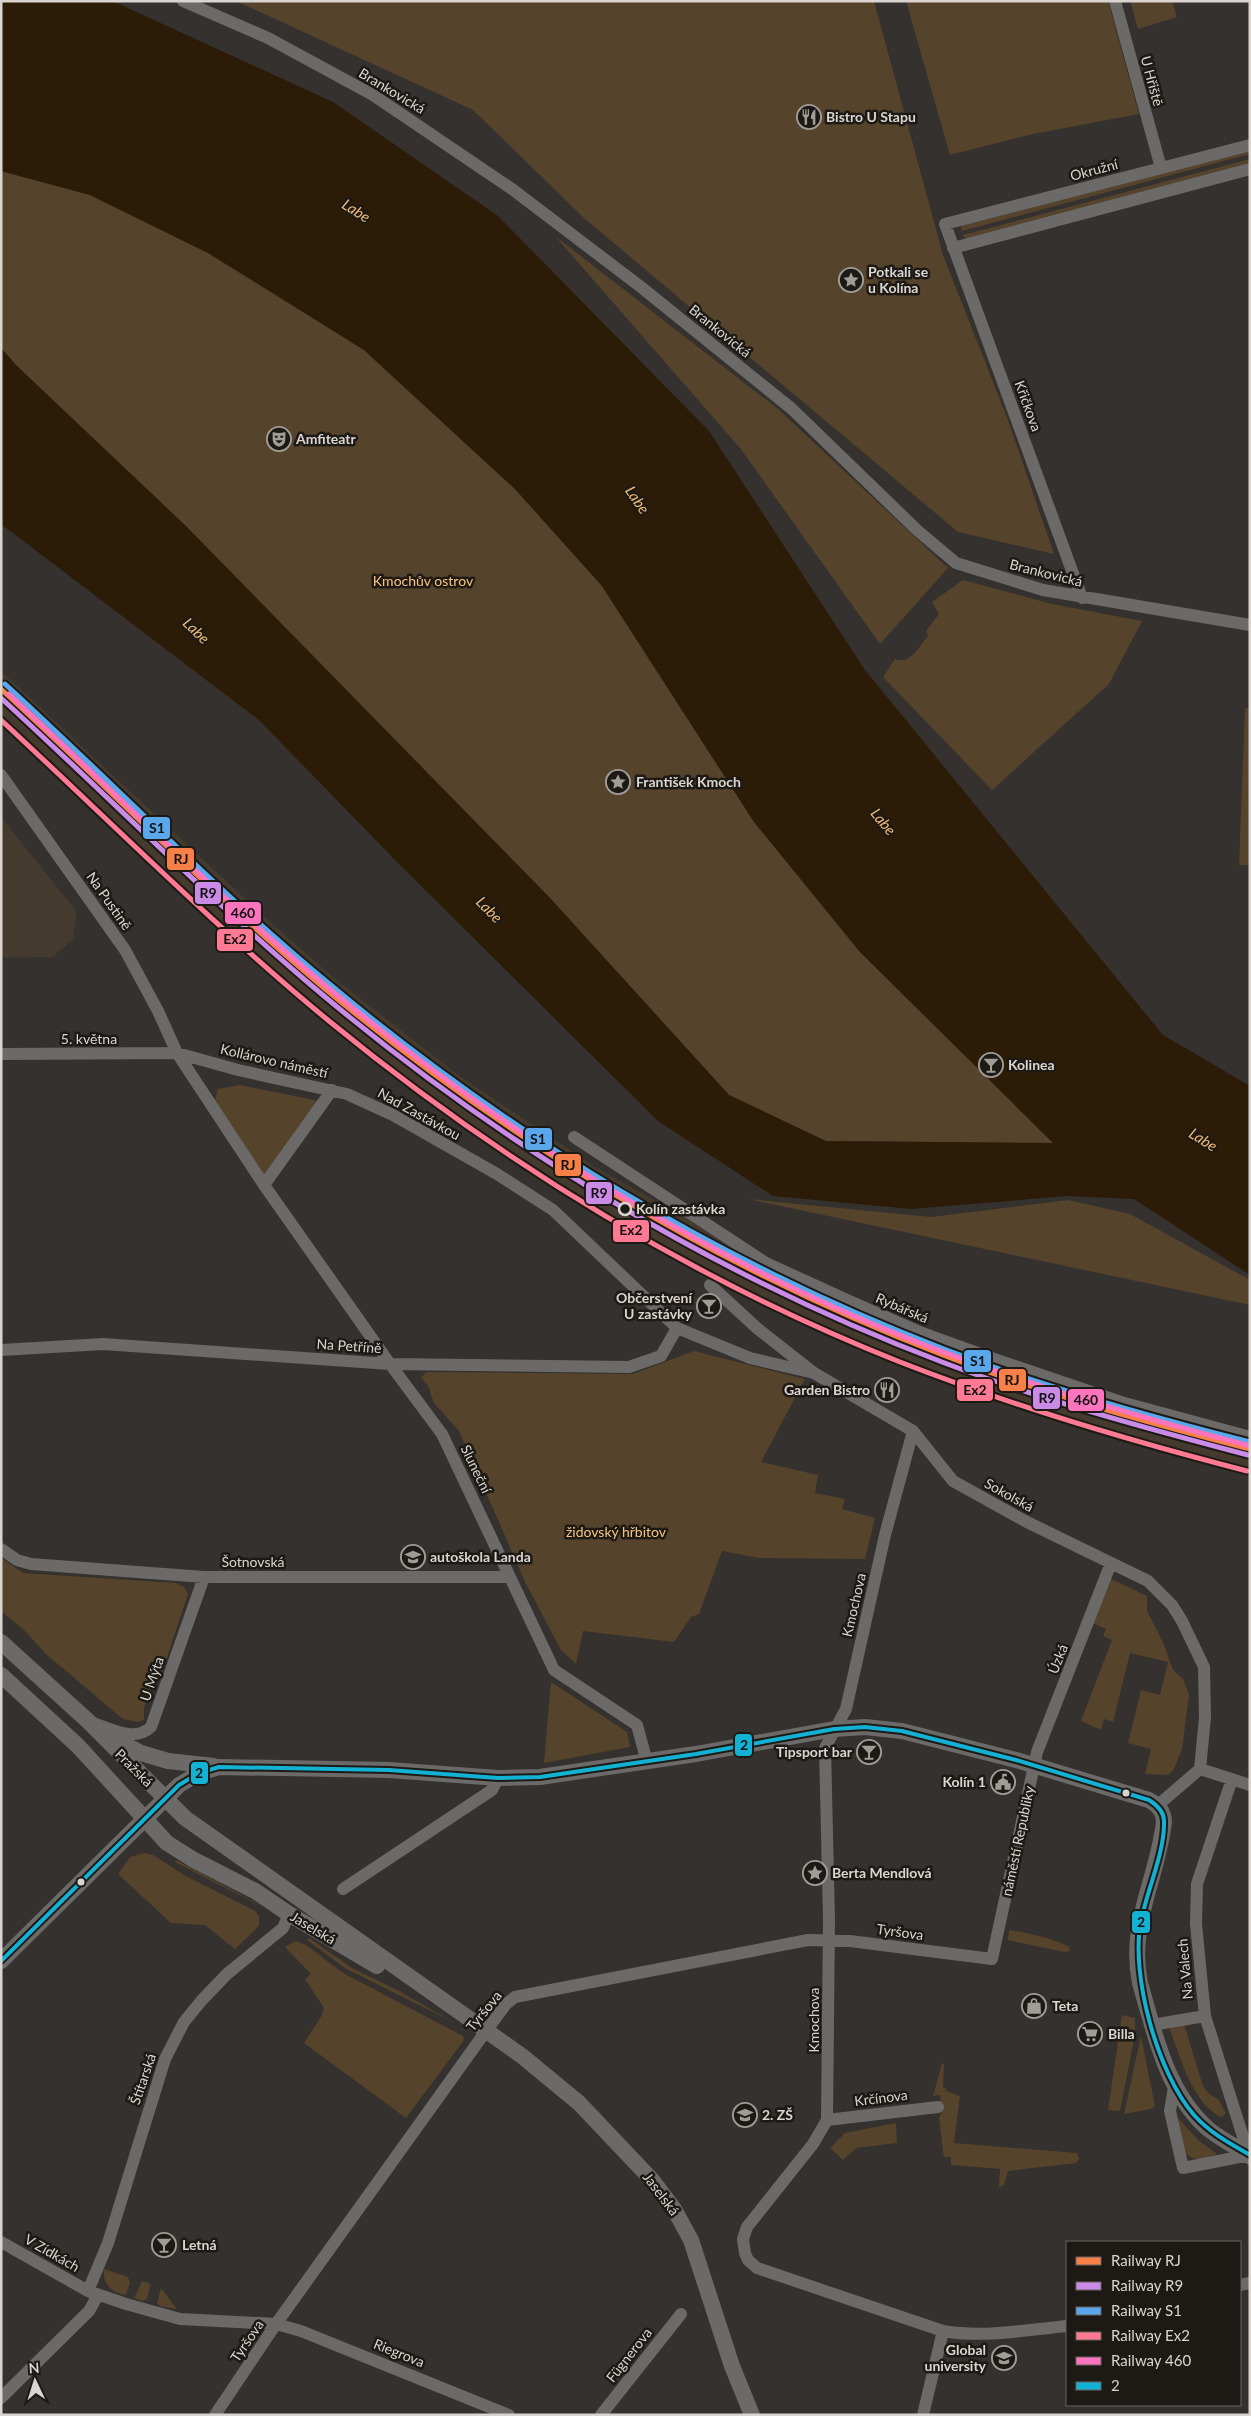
<svg xmlns="http://www.w3.org/2000/svg" width="1251" height="2416" viewBox="0 0 1251 2416" font-family="Lato,sans-serif">
	<rect width="100%" height="100%" fill="#34312e"/>
	<path fill="#443a2e" d="M1,671L267,919L334,978L457,1074L595,1167L755,1256L979,1353L1250,1436V1472L1108,1434L966,1388L893,1360L739,1289L575,1198L435,1104L377,1061L242,946L1,721Z
		M1,817L77,912L73,939L53,957L1,958Z"/>
	<path fill="#56432c" d="M236,1H874L943,255L1008,420L1054,554L958,532L585,219L473,110Z
		M906,1H1108L1139,114L1033,134L950,155Z
		M1130,1H1172L1177,17L1138,29Z
		M1250,150V154L962,231L961,226Z
		M1250,159V163L965,239L963,235Z
		M1,171L90,195L208,253L364,350L515,489L602,586L754,822L860,952L1054,1143L826,1141L729,1095L550,898L16,365L1,348Z
		M555,236L778,409L948,568L880,644L740,448Z
		M963,580L1052,604L1142,621L1109,684L992,790L883,677L895,659C910,666 919,646 928,636L926,631L939,614L932,602Z
		M1245,708L1250,709V865H1239Z
		M240,1085L319,1101L265,1176L215,1100L218,1089Z
		M748,1199L931,1217L1068,1200L1130,1214L1250,1280V1305Z
		M694,1351L805,1379L761,1462L818,1475L815,1493L845,1499L842,1509L875,1518L865,1559L759,1558L722,1551L699,1614L691,1617L674,1642L583,1631L576,1664L561,1650L526,1584L459,1431L434,1403L428,1386L421,1377L427,1372L633,1374Z
		M1,1558L23,1573L176,1583L184,1587L188,1594L161,1675H156L144,1708V1720L138,1722L123,1719L47,1655L26,1632L1,1611Z
		M1111,1579L1147,1596V1611L1163,1642L1173,1670L1183,1679L1189,1695L1182,1749L1174,1769L1168,1775L1145,1774L1151,1749L1128,1743L1141,1690L1160,1695L1168,1662L1130,1653L1113,1722L1104,1719L1101,1730L1081,1721L1112,1640L1103,1636L1106,1629L1093,1623Z
		M551,1682L627,1732L630,1747L544,1763Z
		M145,1853L153,1855L184,1875L255,1911L259,1917V1926L235,1949L205,1925L171,1923L118,1874L130,1857Z
		M176,1860L260,1905L261,1906L175,1862Z
		M1009,1930C1020,1931 1064,1941 1070,1948L1069,1951L1064,1952L1008,1940Z
		M309,1938L352,1968L399,1991L455,2023L345,1968L307,1940Z
		M296,1941L306,1945L343,1973L463,2036L464,2040L406,2118L304,2043L322,2015L324,2008L305,1979L311,1974L285,1947Z
		M1122,2015L1135,2018V2034L1120,2111L1108,2110Z
		M1184,2024L1203,2086L1209,2094L1218,2099L1226,2113L1222,2117C1193,2106 1179,2054 1169,2027Z
		M1141,2036L1155,2106L1151,2109L1124,2114Z
		M942,2063L944,2064L943,2088H946V2091L960,2096L954,2143L1077,2153L1079,2159L1076,2163L1008,2171L1004,2185L999,2187L1000,2169L951,2165V2157H944L943,2152L939,2117L942,2112L940,2095L933,2096Z
		M1178,2118L1198,2140L1217,2154C1180,2169 1183,2146 1178,2118Z
		M896,2123L897,2143L856,2148L843,2160L830,2148L845,2133Z
		M104,2269L128,2277L130,2283L126,2295C111,2293 102,2283 104,2269Z
		M142,2281L149,2283L150,2286L147,2299L142,2301L134,2298Z
		M161,2288L176,2308V2309L160,2306L157,2303Z"/>
	<path fill="#2c1c07" d="M1,1H110L119,4L333,102L498,216L709,431L865,670L1163,1035L1250,1086V1275L1134,1199L1068,1196L911,1209L773,1196L658,1121L396,861L259,720L1,524V348L16,365L186,526L550,898L729,1095L826,1141L1053,1143L860,952L754,822L602,586L515,489L364,350L208,253L90,195L1,171Z"/>
	<g fill="none" stroke-linecap="round" stroke-linejoin="round">
		<path stroke="#6b6a69" stroke-width="12" d="M183,1L268,38L373,95L512,189L641,287L792,409L917,530L956,563L1043,590L1250,625
			M1115,1L1161,168
			M953,248L1250,169
			M1082,598L945,224L1250,145
			M1,775L125,950L158,1011L177,1053L264,1185L390,1364L442,1434L554,1670L637,1725L647,1762
			M1,1054L177,1053L238,1070L347,1094L393,1115L497,1174L553,1210L677,1328L750,1358L814,1373
			M574,1137L766,1263L847,1300L922,1333L994,1359L1121,1402L1250,1437
			M264,1185L332,1090
			M710,1285L758,1329L814,1373L913,1431L953,1481L1025,1521L1148,1581L1172,1605L1182,1621L1204,1667L1205,1717L1200,1769
			M1,1350L103,1344L390,1364L629,1367L661,1356L677,1328
			M913,1431L885,1535L846,1709L825,1748L829,1919L827,2120L813,2144L747,2227L743,2239L745,2253L748,2260L757,2268L943,2331C984,2338 1026,2330 1067,2326
			M1,1549L17,1560L31,1564L204,1577H510
			M90,1722C110,1728 134,1743 151,1727L204,1577
			M1200,1769L1250,1785
			M1232,1779L1197,1884L1196,1924L1205,2016L1250,2159
			M1158,1805L1200,1769
			M343,1889L492,1790L498,1778
			M1152,2025L1205,2016
			M1174,2087L1170,2111L1183,2168L1249,2155
			M827,2120L938,2107
			M1,2242L88,2291L126,2304L180,2319L276,2324L301,2331L509,2415
			M1240,2285L1250,2283
			M88,2291L108,2243L165,2059L184,2022L202,2000L227,1974L283,1928L289,1914
			M1,2398L89,2311L98,2295
			M215,2415L276,2324L486,2031L506,2004L515,1997L808,1940L850,1941L992,1959L1037,1752L1111,1563
			M601,2415L681,2314
			M923,2415L943,2331"/>
		<path stroke="#6b6a69" stroke-width="16" d="M1,1642L88,1721L185,1818L522,2056L579,2103L652,2180L674,2209L691,2240L732,2366L752,2415
			M1,1675L78,1746L167,1843L194,1860L255,1891L289,1914L377,1966
			M109,1736L141,1753L168,1761L214,1766
			M1,1961L179,1785L199,1773L219,1767L389,1770L498,1778L540,1777L696,1754L834,1729L865,1727L902,1731L1016,1760L1149,1800C1158,1805 1164,1811 1164,1822C1157,1880 1128,1924 1140,1983C1155,2034 1166,2091 1207,2128C1220,2139 1236,2147 1250,2155"/>
		<defs>
			<path id="bus-1" d="M1,1961L179,1785L199,1773L219,1767L389,1770L498,1778L540,1777L696,1754L834,1729L865,1727L902,1731L1016,1760L1149,1800C1157,1805 1164,1811 1164,1821C1165,1852 1147,1890 1141,1921C1130,1975 1158,2074 1194,2115C1210,2133 1229,2143 1250,2155"/>
		</defs>
		<use href="#bus-1" stroke="#1d1a16" stroke-width="8"/>
		<use href="#bus-1" stroke="#13b2d5" stroke-width="4"/>
		<defs>
			<path id="rail-1" d="M1,689C109,788 211,894 324,988C509,1142 719,1269 943,1355C1043,1394 1146,1422 1250,1449"/>
			<path id="rail-2" d="M1,698C107,795 208,898 318,991C503,1147 716,1276 942,1362C1042,1400 1145,1428 1248,1455"/>
			<path id="rail-3" d="M5,684C113,783 215,889 327,982C511,1136 720,1263 944,1349C1044,1387 1147,1416 1250,1442"/>
			<path id="rail-4" d="M1,720C110,821 215,927 329,1021C501,1162 694,1280 900,1362C1013,1406 1130,1441 1247,1471"/>
			<path id="rail-5" d="M9,694C121,798 229,908 348,1004C497,1125 660,1229 836,1308C969,1368 1109,1409 1250,1446"/>
		</defs>
		<use href="#rail-1" stroke="#1d1a16" stroke-width="9"/>
		<use href="#rail-2" stroke="#1d1a16" stroke-width="9"/>
		<use href="#rail-3" stroke="#1d1a16" stroke-width="9"/>
		<use href="#rail-4" stroke="#1d1a16" stroke-width="9"/>
		<use href="#rail-5" stroke="#1d1a16" stroke-width="9"/>
		<use href="#rail-1" stroke="#f78048" stroke-width="5"/>
		<use href="#rail-2" stroke="#ca8be6" stroke-width="5"/>
		<use href="#rail-3" stroke="#5aa8eb" stroke-width="5"/>
		<use href="#rail-4" stroke="#fe7a93" stroke-width="5"/>
		<use href="#rail-5" stroke="#fc73be" stroke-width="5"/>
	</g>
	<defs>
		<symbol id="restaurant-ring" viewBox="-11 -11 22 22"><circle r="9.5" fill="#1d1a16" stroke="#a09c97" stroke-width="1.5"/><path d="M-5-6h1v4h1v-4h1v4h1v-4h1v5L-1.5 .5V6h-2V.5L-5-1ZM5-6V6H3V1.5H1.5Q1.5-4 5-6Z" fill="#a09c97"/></symbol>
		<symbol id="sight-ring" viewBox="-11 -11 22 22"><circle r="9.5" fill="#1d1a16" stroke="#a09c97" stroke-width="1.5"/><path d="M0-6L1.8-2.2L6-1.7L2.9 1.2L3.7 5.4L0 3.3L-3.7 5.4L-2.9 1.2L-6-1.7L-1.8-2.2Z" fill="#a09c97"/></symbol>
		<symbol id="theatre-ring" viewBox="-11 -11 22 22"><circle r="9.5" fill="#1d1a16" stroke="#a09c97" stroke-width="1.5"/><path d="M-5-5.5Q0-4 5-5.5V0Q5 5 0 6Q-5 5-5 0ZM-3.3-2.5H-1v1.5H-3.3ZM1-2.5H3.3v1.5H1ZM-2.8 1Q0 5.5 2.8 1Z" fill="#a09c97"/></symbol>
		<symbol id="bar-ring" viewBox="-11 -11 22 22"><circle r="9.5" fill="#1d1a16" stroke="#a09c97" stroke-width="1.5"/><path d="M-6-5H6L.8 .8V4.5H3.5V6h-7V4.5H-.8V.8Z" fill="#a09c97"/></symbol>
		<symbol id="school-ring" viewBox="-11 -11 22 22"><circle r="9.5" fill="#1d1a16" stroke="#a09c97" stroke-width="1.5"/><path d="M0-5L7-2L0 1L-7-2ZM-4 1L0 2.5L4 1V4Q0 6-4 4Z" fill="#a09c97"/></symbol>
		<symbol id="civic-ring" viewBox="-11 -11 22 22"><circle r="9.5" fill="#1d1a16" stroke="#a09c97" stroke-width="1.5"/><path d="M-.6-6.5H3V-4.5H.6V-3L4-1V1h2V6H-6V1h2V-1L-.6-3ZM-1.2 2.5V6h2.4V2.5Z" fill="#a09c97"/></symbol>
		<symbol id="shop-ring" viewBox="-11 -11 22 22"><circle r="9.5" fill="#1d1a16" stroke="#a09c97" stroke-width="1.5"/><path d="M-5-2.5h2.3a2.7 3.5 0 0 1 5.4 0H5L5.5 6h-11ZM-1.5-2.5h3a1.5 2.3 0 0 0-3 0Z" fill="#a09c97"/></symbol>
		<symbol id="supermarket-ring" viewBox="-11 -11 22 22"><circle r="9.5" fill="#1d1a16" stroke="#a09c97" stroke-width="1.5"/><path d="M-6-5.5h2.5l.6 2H6L4.5 2H-2.5L-4.4-4H-6ZM-1.5 3.2a1.3 1.3 0 1 0 .1 0ZM3 3.2a1.3 1.3 0 1 0 .1 0Z" fill="#a09c97"/></symbol>
		<symbol id="university-ring" viewBox="-11 -11 22 22"><circle r="9.5" fill="#1d1a16" stroke="#a09c97" stroke-width="1.5"/><path d="M0-5L7-2L0 1L-7-2ZM-4 1L0 2.5L4 1V4Q0 6-4 4Z" fill="#a09c97"/></symbol>
	</defs>
	<g fill-rule="evenodd">
		<use href="#restaurant-ring" x="795" y="103" width="28" height="28"/>
		<use href="#sight-ring" x="837" y="266" width="28" height="28"/>
		<use href="#theatre-ring" x="265" y="425" width="28" height="28"/>
		<use href="#sight-ring" x="604" y="768" width="28" height="28"/>
		<use href="#bar-ring" x="977" y="1051" width="28" height="28"/>
		<use href="#bar-ring" x="695" y="1292" width="28" height="28"/>
		<use href="#restaurant-ring" x="873" y="1376" width="28" height="28"/>
		<use href="#school-ring" x="399" y="1543" width="28" height="28"/>
		<use href="#bar-ring" x="855" y="1738" width="28" height="28"/>
		<use href="#civic-ring" x="989" y="1768" width="28" height="28"/>
		<use href="#sight-ring" x="801" y="1859" width="28" height="28"/>
		<use href="#shop-ring" x="1020" y="1992" width="28" height="28"/>
		<use href="#supermarket-ring" x="1076" y="2020" width="28" height="28"/>
		<use href="#school-ring" x="731" y="2101" width="28" height="28"/>
		<use href="#bar-ring" x="150" y="2231" width="28" height="28"/>
		<use href="#university-ring" x="990" y="2344" width="28" height="28"/>
	</g>
	<circle fill="#1d1a16" stroke="#dad5d0" stroke-width="2.5" cx="625" cy="1209" r="6"/>
	<g fill="#dad5d0" stroke="#1d1a16" stroke-width="2">
		<circle cx="1126" cy="1793" r="4.5"/>
		<circle cx="81" cy="1882" r="4.5"/>
	</g>
	<g text-anchor="middle" stroke-width="5" stroke-linejoin="round" paint-order="stroke">
		<g font-size="14" fill="#dad5d0" stroke="#1d1a16">
			<text transform="translate(1152 81) rotate(75)" y="5">U Hřiště</text>
			<text transform="translate(392 91) rotate(31)" y="5">Brankovická</text>
			<text transform="translate(1094 170) rotate(-15)" y="5">Okružní</text>
			<text transform="translate(720 331) rotate(39)" y="5">Brankovická</text>
			<text transform="translate(1028 406) rotate(70)" y="5">Křičkova</text>
			<text transform="translate(1046 573) rotate(14)" y="5">Brankovická</text>
			<text transform="translate(109 901) rotate(55)" y="5">Na Pustině</text>
			<text x="89" y="1044">5. května</text>
			<text transform="translate(274 1061) rotate(13)" y="5">Kollárovo náměstí</text>
			<text transform="translate(419 1114) rotate(29)" y="5">Nad Zastávkou</text>
			<text transform="translate(902 1308) rotate(23)" y="5">Rybářská</text>
			<text transform="translate(349 1346) rotate(4)" y="5">Na Petříně</text>
			<text transform="translate(476 1469) rotate(64)" y="5">Sluneční</text>
			<text transform="translate(1009 1495) rotate(29)" y="5">Sokolská</text>
			<text x="253" y="1567">Šotnovská</text>
			<text transform="translate(854 1605) rotate(-77)" y="5">Kmochova</text>
			<text transform="translate(1058 1659) rotate(-68)" y="5">Úzká</text>
			<text transform="translate(152 1679) rotate(-71)" y="5">U Mýta</text>
			<text transform="translate(134 1768) rotate(45)" y="5">Pražská</text>
			<text transform="translate(1018 1841) rotate(-78)" y="5">náměstí Republiky</text>
			<text transform="translate(313 1928) rotate(31)" y="5">Jaselská</text>
			<text transform="translate(900 1932) rotate(8)" y="5">Tyršova</text>
			<text transform="translate(1185 1969) rotate(-95)" y="5">Na Valech</text>
			<text transform="translate(484 2011) rotate(-51)" y="5">Tyršova</text>
			<text transform="translate(814 2020) rotate(-90)" y="5">Kmochova</text>
			<text transform="translate(143 2079) rotate(-71)" y="5">Štítarská</text>
			<text transform="translate(881 2098) rotate(-7)" y="5">Krčínova</text>
			<text transform="translate(661 2194) rotate(53)" y="5">Jaselská</text>
			<text transform="translate(52 2253) rotate(30)" y="5">V Zídkách</text>
			<text transform="translate(247 2341) rotate(-56)" y="5">Tyršova</text>
			<text transform="translate(399 2353) rotate(22)" y="5">Riegrova</text>
			<text transform="translate(629 2355) rotate(-52)" y="5">Fügnerova</text>
		</g>
		<g font-size="14" font-weight="bold" fill="#dad5d0" stroke="#1d1a16" text-anchor="start">
			<text x="826" y="122">Bistro U Stapu</text>
			<text x="868" y="277">Potkali se<tspan x="868" dy="16">u Kolína</tspan></text>
			<text x="296" y="444">Amfiteatr</text>
			<text x="636" y="787">František Kmoch</text>
			<text x="1008" y="1070">Kolinea</text>
			<text x="692" y="1303" text-anchor="end">Občerstvení<tspan x="692" dy="16">U zastávky</tspan></text>
			<text x="870" y="1395" text-anchor="end">Garden Bistro</text>
			<text x="430" y="1562">autoškola Landa</text>
			<text x="852" y="1757" text-anchor="end">Tipsport bar</text>
			<text x="986" y="1787" text-anchor="end">Kolín 1</text>
			<text x="832" y="1878">Berta Mendlová</text>
			<text x="1052" y="2011">Teta</text>
			<text x="1108" y="2039">Billa</text>
			<text x="762" y="2120">2. ZŠ</text>
			<text x="182" y="2250">Letná</text>
			<text x="986" y="2355" text-anchor="end">Global<tspan x="986" dy="16">university</tspan></text>
		</g>
		<g font-size="14" fill="#fac380" stroke="#1d1a16">
			<text x="423" y="586">Kmochův ostrov</text>
			<text x="616" y="1537">židovský hřbitov</text>
		</g>
		<g font-size="14" font-weight="bold" fill="#dad5d0" stroke="#1d1a16" text-anchor="start">
			<text x="636" y="1214">Kolín zastávka</text>
		</g>
		<g font-size="15" font-style="italic" fill="#f2ba78" stroke="#1d1a16">
			<text transform="translate(356 211) rotate(33)" y="5">Labe</text>
			<text transform="translate(637 500) rotate(55)" y="5">Labe</text>
			<text transform="translate(196 631) rotate(44)" y="5">Labe</text>
			<text transform="translate(883 822) rotate(50)" y="5">Labe</text>
			<text transform="translate(489 910) rotate(45)" y="5">Labe</text>
			<text transform="translate(1203 1140) rotate(33)" y="5">Labe</text>
		</g>
	</g>
	<g stroke="#1d1a16" stroke-width="2">
		<rect x="142" y="816" width="29" height="24" rx="5" fill="#5aa8eb"/>
		<rect x="166" y="847" width="29" height="24" rx="5" fill="#f78048"/>
		<rect x="194" y="881" width="28" height="24" rx="5" fill="#ca8be6"/>
		<rect x="224" y="901" width="38" height="24" rx="5" fill="#fc73be"/>
		<rect x="216" y="928" width="38" height="24" rx="5" fill="#fe7a93"/>
		<rect x="524" y="1127" width="29" height="24" rx="5" fill="#5aa8eb"/>
		<rect x="554" y="1153" width="28" height="24" rx="5" fill="#f78048"/>
		<rect x="585" y="1181" width="28" height="24" rx="5" fill="#ca8be6"/>
		<rect x="612" y="1219" width="38" height="24" rx="5" fill="#fe7a93"/>
		<rect x="963" y="1349" width="29" height="24" rx="5" fill="#5aa8eb"/>
		<rect x="998" y="1368" width="29" height="24" rx="5" fill="#f78048"/>
		<rect x="956" y="1378" width="38" height="24" rx="5" fill="#fe7a93"/>
		<rect x="1032" y="1386" width="29" height="24" rx="5" fill="#ca8be6"/>
		<rect x="1067" y="1388" width="38" height="24" rx="5" fill="#fc73be"/>
		<rect x="734" y="1733" width="19" height="24" rx="5" fill="#13b2d5"/>
		<rect x="190" y="1761" width="19" height="24" rx="5" fill="#13b2d5"/>
		<rect x="1131" y="1910" width="20" height="24" rx="5" fill="#13b2d5"/>
	</g>
	<g font-size="14" text-anchor="middle" font-weight="bold" fill="#111">
		<text x="157" y="833">S1</text>
		<text x="181" y="864">RJ</text>
		<text x="208" y="898">R9</text>
		<text x="243" y="918">460</text>
		<text x="235" y="944">Ex2</text>
		<text x="538" y="1144">S1</text>
		<text x="568" y="1170">RJ</text>
		<text x="599" y="1198">R9</text>
		<text x="631" y="1235">Ex2</text>
		<text x="978" y="1366">S1</text>
		<text x="1012" y="1385">RJ</text>
		<text x="975" y="1395">Ex2</text>
		<text x="1047" y="1403">R9</text>
		<text x="1086" y="1405">460</text>
		<text x="744" y="1750">2</text>
		<text x="199" y="1778">2</text>
		<text x="1141" y="1927">2</text>
	</g>
	<rect width="1251" height="2416" fill="none" stroke="#dad5d0" stroke-width="5"/>
	<rect x="1066" y="2241" width="175" height="165" fill="#1d1a16" stroke="#696560"/>
	<rect x="1076" y="2257" width="25" height="8" fill="#f78048" stroke="#696560"/>
	<text x="1111" y="2266" font-size="15" fill="#dad5d0">Railway RJ</text>
	<rect x="1076" y="2282" width="25" height="8" fill="#ca8be6" stroke="#696560"/>
	<text x="1111" y="2291" font-size="15" fill="#dad5d0">Railway R9</text>
	<rect x="1076" y="2307" width="25" height="8" fill="#5aa8eb" stroke="#696560"/>
	<text x="1111" y="2316" font-size="15" fill="#dad5d0">Railway S1</text>
	<rect x="1076" y="2332" width="25" height="8" fill="#fe7a93" stroke="#696560"/>
	<text x="1111" y="2341" font-size="15" fill="#dad5d0">Railway Ex2</text>
	<rect x="1076" y="2357" width="25" height="8" fill="#fc73be" stroke="#696560"/>
	<text x="1111" y="2366" font-size="15" fill="#dad5d0">Railway 460</text>
	<rect x="1076" y="2382" width="25" height="8" fill="#13b2d5" stroke="#696560"/>
	<text x="1111" y="2391" font-size="15" fill="#dad5d0">2</text>
	<g transform="translate(35 2381) rotate(356)" stroke="#1d1a16" stroke-width="4" paint-order="stroke">
	<path d="M0-4L9 19L0 12L-9 19Z" fill="#dad5d0"/>
	<text y="-8" font-size="14" font-weight="bold" text-anchor="middle" fill="#dad5d0">N</text>
	</g>
</svg>
